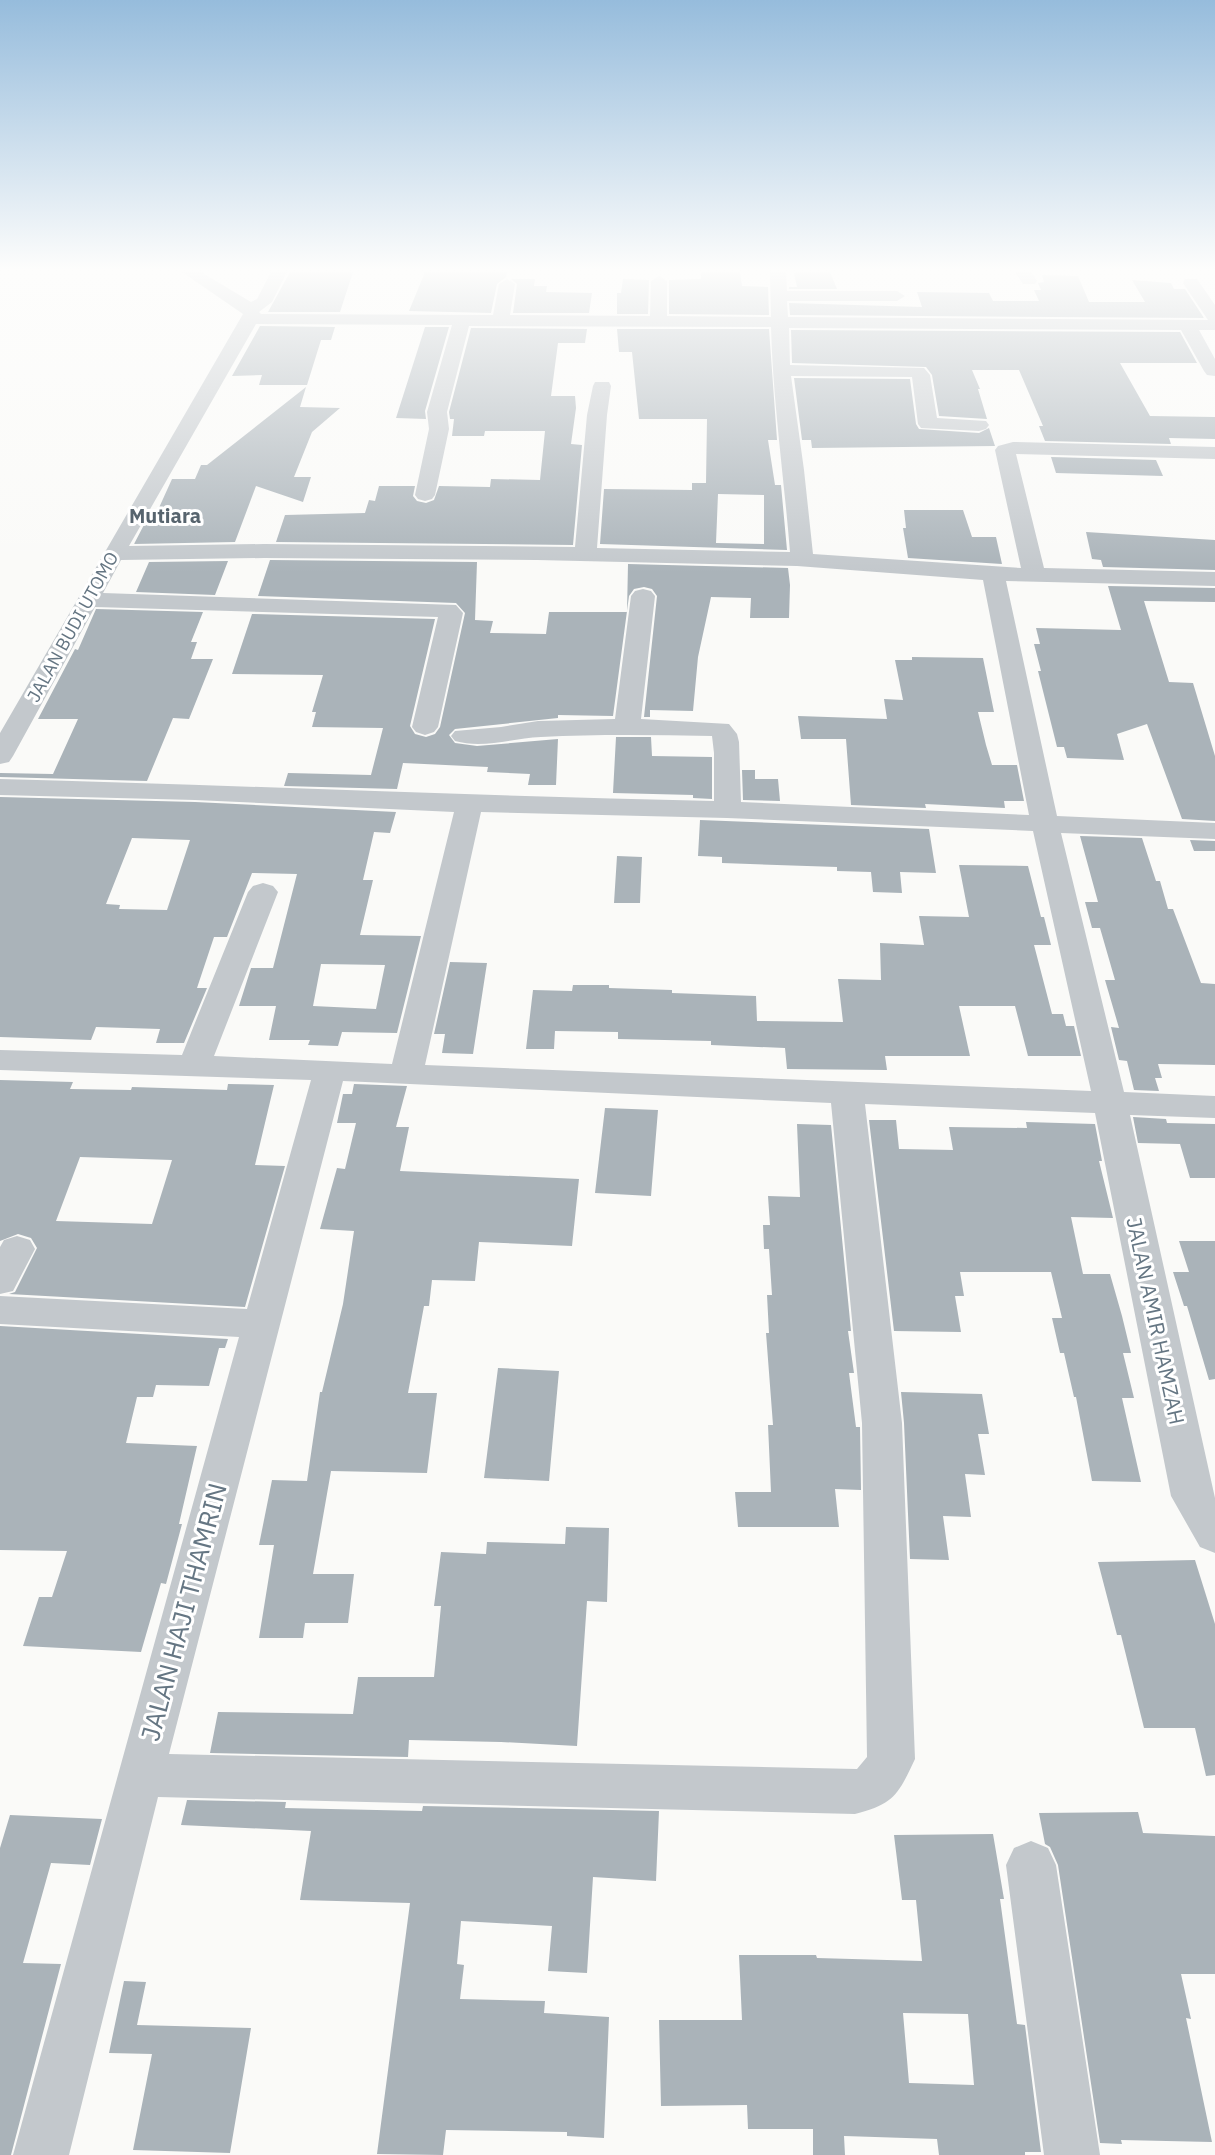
<svg xmlns="http://www.w3.org/2000/svg" width="1215" height="2155" viewBox="0 0 1215 2155" font-family="'IBM Plex Sans',sans-serif">
	<rect width="100%" height="100%" fill="#fafaf8"/>
	<path fill="#aab3b9" fill-rule="evenodd" d="M290,272H353L340,312H268Z
		M425,272H507L506,277L497,284L491,313L409,311Z
		M701,272H740L742,286L768,287L769,315L669,314V280L701,279Z
		M805,272H830L837,289H789V287H797L794,273Z
		M1042,275L1078,276L1089,302H1145L1132,280L1171,283L1174,289H1185L1204,318L790,315L789,303L922,307L917,292L989,293L993,301H1039L1034,290H1041L1038,283L1044,282Z
		M511,279H535L534,286H547L546,292L592,293L589,313H513L517,284Z
		M623,279L649,280L648,314H617V293H621Z
		M260,326L335,327L331,340H321L307,385H259L262,375L232,376Z
		M425,327H449L425,411L426,419L396,418Z
		M471,328L587,329L585,343H558L551,396H575L576,408L571,444L582,445L573,545L276,542L285,515L365,513L369,500L375,501L379,486H415L413,496L417,501L426,503L434,500L439,486L490,487L491,479L540,480L545,431H485L484,436H452L454,419H450L449,412Z
		M617,329H769L777,440H768L775,485H781L787,550L600,544L604,489L692,490V483H706L707,419H639L632,352H619ZM718,494L764,495V544L716,543Z
		M791,330L1180,332L1197,363H1120L1150,416L1215,417V439L1169,438L1171,444L1045,441L1039,426H1043L1019,370H972L980,389H978L987,419L939,416L932,375L926,367L792,363Z
		M794,378L910,379L916,424L919,429L979,433L989,428L995,446L812,448L811,440H802Z
		M306,387L300,407L340,408L312,432L294,477H311L303,502L256,486L235,542L134,544L146,521H153L172,479H195L201,465H207Z
		M1051,457L1156,460L1163,476L1056,473Z
		M904,510H963L972,537H996L1002,564L908,558L903,528H906Z
		M1086,532L1215,540V570L1103,567L1101,560L1092,559Z
		M270,560L477,562L475,620L493,621L490,633L546,634L549,612H627L628,564L788,568L790,585L789,618H750L751,598L711,597L698,657L693,711L650,710V717H644L657,596L652,589L644,587L634,589L629,596L613,716L558,715V718L455,729L449,735L455,743L477,746L558,739L556,785H528L530,774L487,772L488,767L403,763L397,789L284,786L288,773L371,775L383,728L312,727L316,712H312L323,675L232,674L252,614L435,619L410,726L415,734L426,737L435,734L440,727L465,613L456,603L258,596Z
		M228,561L215,595L136,592L149,562Z
		M1108,586L1215,588V602L1144,601L1169,682L1193,683L1215,756V821L1182,819L1147,724L1117,734L1124,760L1067,758L1064,747H1057L1038,671H1041L1034,644H1040L1036,628L1121,630Z
		M96,609L203,612L191,642H197L191,659H213L189,719L173,718L147,781L0,777V773L53,774L78,719H38L75,649L78,650Z
		M912,657L983,658L994,712H978L986,745L992,765H1017L1024,801H1004L1005,808L925,804L926,808L851,805L846,739H801L798,716L887,719L884,699L903,700L895,660H912Z
		M616,737H651L652,756L712,757V799L693,798V795L613,793Z
		M742,770H755V779H778L780,801L743,800Z
		M0,797L195,802L396,812L390,833L374,832L363,880H373L360,935L421,936L397,1033L342,1032L338,1046L308,1045L310,1040H269L276,1006H239L251,968H273L297,874L252,873L227,937H214L197,988H207L184,1043H156L160,1029L96,1027L91,1040L0,1037ZM132,838L190,840L167,910L119,909L120,905L106,904ZM321,964L385,965L376,1009L313,1006Z
		M700,820L929,829L936,873L900,872L902,893L873,892L871,872L837,871V867L722,863V857L698,856Z
		M1080,836L1142,838L1156,881H1160L1168,909H1173L1201,983L1215,984V1065L1158,1064L1162,1078H1155L1159,1091L1134,1090L1127,1061L1119,1060L1111,1027L1119,1028L1105,980H1115L1100,928H1092L1085,902H1098Z
		M1190,840L1215,841V851H1194Z
		M617,856L642,857L640,903H614Z
		M959,865L1028,866L1041,917H1044L1051,945H1034L1052,1014H1063L1066,1026H1074L1081,1056H1028L1015,1006H959L970,1056H885L887,1070L787,1069L785,1048L711,1045V1041L618,1039V1032L555,1031L554,1049H526L533,990L572,991L573,985H609V988L672,990V993L756,996L757,1021L843,1022L838,979L881,980L880,943L924,945L919,916L969,917Z
		M450,962L487,963L473,1054L442,1053L445,1034H434Z
		M0,1080L73,1082L70,1089L131,1090L132,1087L227,1090L228,1084L274,1085L255,1165L285,1166L245,1307L9,1294L15,1292L37,1248L31,1238L18,1234L0,1241ZM80,1157L172,1160L152,1224L56,1221Z
		M354,1084L407,1086L396,1127H409L400,1171L579,1179L572,1246L479,1242L475,1281L432,1280L429,1306H424L408,1393H437L427,1473L331,1471L313,1574H354L348,1623H305L303,1638H259L274,1545H259L272,1480L307,1481L320,1392H322L343,1304L354,1231L320,1229L337,1168L345,1169L356,1123H337L343,1094H352Z
		M605,1108L658,1110L651,1196L595,1193Z
		M1133,1117L1166,1119L1167,1123L1215,1124V1178H1190L1180,1144L1138,1143Z
		M869,1120H896L899,1149L953,1150L949,1127L1027,1128L1026,1122L1095,1124L1102,1161H1099L1113,1218L1071,1217L1083,1274H1110L1122,1316L1131,1353H1123L1134,1398H1122L1141,1482L1092,1481L1076,1397H1074L1064,1353H1060L1052,1318H1062L1051,1272H960L964,1296H955L961,1332L894,1331Z
		M797,1124L831,1125L851,1331H848L854,1373H849L856,1427H860L861,1490L835,1489L839,1527H738L735,1492H771L768,1425H773L766,1333H769L767,1295H772L769,1249H764L763,1225H770L768,1196L800,1197Z
		M1179,1241H1215V1379L1209,1380L1187,1306H1184L1173,1272H1189Z
		M0,1326L228,1339L225,1348H219L209,1386L156,1385L153,1397H137L126,1443L197,1446L179,1524H182L166,1584L161,1583L141,1652L23,1646L39,1597H52L67,1551L0,1550Z
		M498,1368L559,1371L549,1481L484,1478Z
		M901,1392L982,1394L989,1434H978L985,1475L965,1474L971,1517L943,1516L949,1560L910,1559L904,1423Z
		M566,1527L609,1528L607,1602L587,1601L577,1746L501,1742L409,1740L408,1757L210,1753L218,1712L353,1714L358,1677H434L441,1606H434L441,1552L486,1554L487,1542L565,1544Z
		M1195,1560L1215,1624V1775L1206,1776L1195,1728H1144L1121,1635H1117L1098,1562Z
		M187,1800L286,1802L285,1808L422,1811L423,1806L659,1811L656,1881L593,1877L587,1973L548,1971L552,1926L461,1921L457,1964L464,1965L460,1999L545,2001L544,2013L609,2017L604,2138L567,2136V2132L446,2130L443,2155L377,2154L410,1903L300,1900L311,1831L181,1825Z
		M1138,1812L1143,1833L1215,1836V1974H1181L1191,2019L1186,2018L1212,2142L1121,2140L1122,2144L1100,2143L1058,1865L1050,1847L1045,1844L1039,1813Z
		M10,1815L102,1819L90,1865L51,1863L23,1963L61,1964L11,2155H0V1848Z
		M993,1834L1004,1899H1000L1017,2024L1025,2025L1041,2152H1025V2155H939L937,2139L844,2136L845,2155H813V2129H748L747,2105L661,2106L659,2020H742L739,1955H816L817,1958L922,1961L916,1900H902L894,1835ZM903,2013L968,2014L974,2085L909,2083Z
		M124,1981L146,1982L137,2025L251,2028L230,2153L133,2150L152,2054L109,2053Z"/>
	<g fill="none" stroke-linecap="round" stroke-linejoin="round">
		<path fill="#c3c8cc" fill-rule="evenodd" d="M182,272H201L251,302L257,299L271,272H287L272,302L259,312L261,314L493,315L499,284L507,279L515,284L510,315L650,316L651,281L659,276L667,281V316L771,317L770,272H786L787,291H897L905,296L897,301H787L788,317L1208,320L1183,283L1185,279H1197L1215,305V330H1199L1215,359V376L1207,375L1204,371L1181,330L789,328L790,365L924,368L930,375L937,418L986,421L989,425L986,429L979,431L921,428L918,424L912,377L791,376L804,470L813,554L1021,568L995,450L998,446L1013,442L1215,447V459L1016,454L1044,568L1215,572V586L1006,581L1057,816L1215,823V839L1061,833L1124,1092L1215,1096V1118L1130,1115L1215,1498V1553L1200,1547L1171,1496L1095,1113L865,1104L902,1423L915,1759C898,1795 894,1804 855,1814L158,1797L69,2155H13L239,1337L0,1324V1296L247,1309L311,1080L0,1070V1050L182,1055L248,892L253,886L263,883L273,886L278,892L214,1056L392,1064L454,812L195,800L0,795V779C238,785 476,796 714,801V753L712,736C655,735 598,734 541,737C513,738 484,749 455,741L451,736L455,731L501,727L538,721L615,719L631,596L635,591L643,589L651,591L655,596L641,719L729,724L737,734L739,742L741,802L1029,815L983,580L797,566L537,560L264,558L121,560L103,593L456,605L463,613L438,727L434,732L425,735L416,732L412,727L438,617L95,607L13,756L9,762L0,764V733L243,314ZM256,324L452,325L427,412L429,429L415,495L418,499L425,501L432,499L435,495L449,429L447,412L469,326L771,327C773,402 784,477 790,552L597,548L607,415L611,386L609,382H595L593,386L587,415L575,547L264,544L129,546ZM481,812L727,818L1033,831L1091,1091L425,1065ZM343,1081L831,1103L862,1423L867,1757L857,1769L169,1754Z
			M1015,272H1031L1037,281L1035,284H1023Z
			M17,1236L30,1240L35,1249L13,1291L0,1294V1247L4,1240Z
			M1031,1841L1048,1848L1056,1865L1100,2155H1044L1006,1865L1014,1848Z"/>
	</g>
	<linearGradient id="sky" x2="0" y2="1"><stop stop-color="#96bcdc"/><stop offset="0.47" stop-color="#fdfdfc"/><stop offset="1" stop-color="#fdfdfc" stop-opacity="0"/></linearGradient>
	<rect width="1215" height="573" fill="url(#sky)"/>
	<g text-anchor="middle" stroke-width="6" stroke-linejoin="round" paint-order="stroke">
		<g font-size="18" fill="#657683" stroke="#fff">
			<text transform="translate(73 627) rotate(-61)" y="6">JALAN BUDI UTOMO</text>
		</g>
		<g font-size="20" font-weight="bold" fill="#57646e" stroke="#fff">
			<text x="165" y="523">Mutiara</text>
		</g>
		<g font-size="21" fill="#657683" stroke="#fff">
			<text transform="translate(1155 1321) rotate(78)" y="7">JALAN AMIR HAMZAH</text>
		</g>
		<g font-size="26" fill="#657683" stroke="#fff">
			<text transform="translate(184 1612) rotate(-75)" y="9">JALAN HAJI THAMRIN</text>
		</g>
	</g>
</svg>
